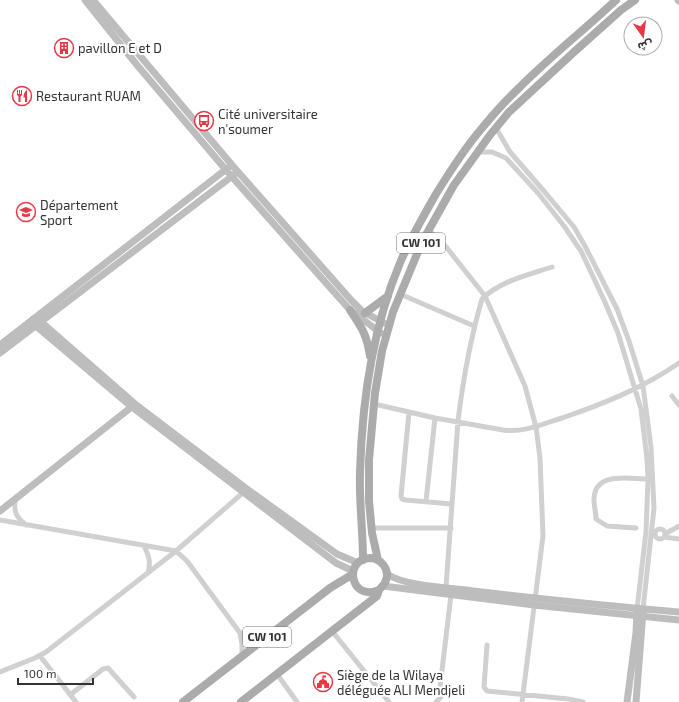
<svg xmlns="http://www.w3.org/2000/svg" width="679" height="702" viewBox="0 0 679 702" font-family="'Exo 2','Noto Sans Arabic',sans-serif">
	<rect width="100%" height="100%" fill="#fff"/>
	<g fill="none" stroke-linecap="round" stroke-linejoin="round">
		<path stroke="#d0d0d0" stroke-width="5" d="M496,128L510,152L543,190L574,227L585,246L617,309L629,341L643,386L651,447L654,508L643,609
			M478,152H492L506,158L538,193L564,226L581,251L604,300L618,333L641,409L647,459L648,479L646,532L637,609
			M428,229L447,248L485,296L525,386L536,427L540,458L543,536L522,702
			M400,294L474,326
			M672,396L679,405
			M374,404L409,412
			M15,500C14,512 16,517 26,525
			M426,501L435,418
			M451,504L406,500L402,499L401,496L409,412L435,418L503,430C524,433 542,424 562,418C603,404 643,388 679,363
			M0,520L176,551L187,561L240,633L242,644V656
			M372,528H451
			M636,528L607,526L596,519C596,513 594,506 594,500C594,471 628,479 648,479
			M655 534a5 5 0 1 1 10 0a5 5 0 1 1-10 0Z
			M665,534L679,526
			M664,537L679,539
			M144,546C149,556 151,562 148,573
			M332,631L389,702
			M240,633L255,637L266,635
			M487,645L484,687L487,691L568,699L583,702
			M40,656L76,702
			M0,672L35,658L46,652L176,551L245,491
			M277,674L297,702
			M70,695L103,669L108,668L134,697
			M436,702L441,697L440,687L451,595L446,587L458,421C463,380 470,340 482,299C500,281 528,275 552,267"/>
		<path stroke="#bdbdbd" stroke-width="7" d="M85,0L137,65L226,170L326,283L350,310L381,333
			M93,0L232,165L351,300L362,311L384,323
			M678,0L679,1
			M33,319L36,326L132,407L336,563L353,571
			M33,319L41,322L135,404L247,489L337,554L358,563
			M0,345L229,167
			M0,353L235,174
			M0,511L134,405
			M387,574C404,586 451,588 473,591C542,599 610,606 679,612
			M383,586L534,605L679,620
			M627,702L636,633L637,611
			M636,702L643,612"/>
		<path stroke="#ababab" stroke-width="8" d="M350,310C362,328 367,335 370,356
			M365,313L388,296
			M363,560C363,530 359,502 360,472C362,402 372,329 400,263C410,239 423,217 436,194C449,173 462,152 478,133C491,117 505,101 520,87C550,57 584,30 616,0
			M378,560L372,533L369,501V460L375,393L382,351L393,312L422,242L454,185L490,135L509,112L574,52L621,10L635,0
			M183,702L330,588L353,574
			M241,702L377,596C378,594 378,592 379,590C381,587 385,585 386,580C390,570 381,558 370,558C343,559 350,602 379,590"/>
	</g>
	<defs>
		<symbol id="building-ring" viewBox="-11 -11 22 22"><circle r="9.5" fill="#fff" stroke="#e63946" stroke-width="1.5"/><path d="M-4-6H4V6H1V3H-1V6H-4ZM-2.5-4.3h1.7v1.8h-1.7ZM.8-4.3h1.7v1.8H.8ZM-2.5-1h1.7V.8h-1.7ZM.8-1h1.7V.8H.8Z" fill="#e63946"/></symbol>
		<symbol id="restaurant-ring" viewBox="-11 -11 22 22"><circle r="9.5" fill="#fff" stroke="#e63946" stroke-width="1.5"/><path d="M-5-6h1v4h1v-4h1v4h1v-4h1v5L-1.5 .5V6h-2V.5L-5-1ZM5-6V6H3V1.5H1.5Q1.5-4 5-6Z" fill="#e63946"/></symbol>
		<symbol id="bus-ring" viewBox="-11 -11 22 22"><circle r="9.5" fill="#fff" stroke="#e63946" stroke-width="1.5"/><path d="M-5-6H5V4H4V6H2V4H-2V6H-4V4H-5ZM-3.5-4V0h7V-4ZM-3.5 1.2v1.5H-2V1.2ZM2 1.2v1.5H3.5V1.2Z" fill="#e63946"/></symbol>
		<symbol id="university-ring" viewBox="-11 -11 22 22"><circle r="9.5" fill="#fff" stroke="#e63946" stroke-width="1.5"/><path d="M0-5L7-2L0 1L-7-2ZM-4 1L0 2.5L4 1V4Q0 6-4 4Z" fill="#e63946"/></symbol>
		<symbol id="civic-ring" viewBox="-11 -11 22 22"><circle r="9.5" fill="#fff" stroke="#e63946" stroke-width="1.5"/><path d="M-.6-6.5H3V-4.5H.6V-3L4-1V1h2V6H-6V1h2V-1L-.6-3ZM-1.2 2.5V6h2.4V2.5Z" fill="#e63946"/></symbol>
	</defs>
	<g fill-rule="evenodd">
		<use href="#building-ring" x="53" y="37" width="22" height="22"/>
		<use href="#restaurant-ring" x="11" y="85" width="22" height="22"/>
		<use href="#bus-ring" x="193" y="110" width="22" height="22"/>
		<use href="#university-ring" x="15" y="201" width="22" height="22"/>
		<use href="#civic-ring" x="312" y="671" width="22" height="22"/>
	</g>
	<g text-anchor="middle" stroke-width="4" stroke-linejoin="round" paint-order="stroke">
		<g fill="#fff" stroke="#707070" stroke-width="1">
			<rect x="397" y="233" width="48" height="20" rx="3"/>
			<rect x="243" y="627" width="48" height="20" rx="3"/>
		</g>
		<g font-size="12" font-weight="bold" fill="#333">
			<text x="421" y="247">CW 101</text>
			<text x="267" y="641">CW 101</text>
		</g>
		<g font-size="13" fill="#333" stroke="#fff" text-anchor="start">
			<text x="78" y="53">pavillon E et D</text>
			<text x="36" y="101">Restaurant RUAM</text>
			<text x="218" y="119">Cité universitaire<tspan x="218" dy="15">n'soumer</tspan></text>
			<text x="40" y="210">Département<tspan x="40" dy="15">Sport</tspan></text>
			<text x="337" y="680">Siège de la Wilaya<tspan x="337" dy="15">déléguée ALI Mendjeli</tspan></text>
		</g>
	</g>
	<g transform="translate(643 36) rotate(166)"><circle r="19" fill="#ffffff" stroke="#adadad"/>
	<path d="M0-3L7 15L0 10L-7 15Z" fill="#e63946"/>
	<text y="-6" font-size="11" font-weight="bold" text-anchor="middle" fill="#333333">ش</text>
	</g>
	<path d="M18 678v6h75v-6" fill="none" stroke="#333333" stroke-width="2"/>
	<text x="24" y="678" font-size="12" fill="#333333" stroke="#ffffff" stroke-width="3" paint-order="stroke">100 m</text>
</svg>
